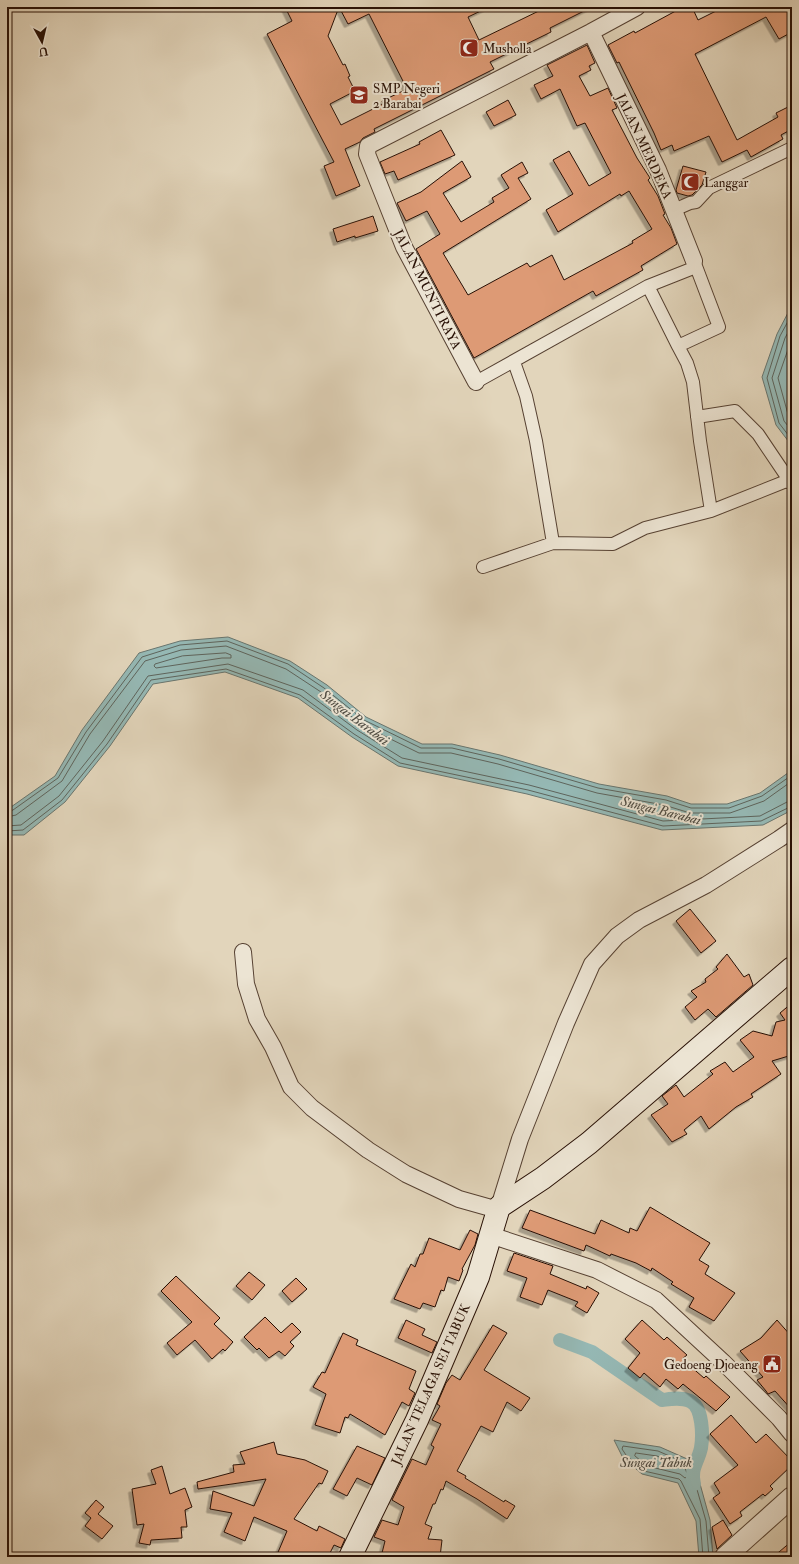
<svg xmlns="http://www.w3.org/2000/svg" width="799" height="1564" viewBox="0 0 799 1564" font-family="'IM FELL Double Pica',serif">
	<defs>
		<filter id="shadow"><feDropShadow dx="-3.5" dy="3.5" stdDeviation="0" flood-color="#0004"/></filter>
	</defs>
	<rect width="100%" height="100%" fill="#e2d5bb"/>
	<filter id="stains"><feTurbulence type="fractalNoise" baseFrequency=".005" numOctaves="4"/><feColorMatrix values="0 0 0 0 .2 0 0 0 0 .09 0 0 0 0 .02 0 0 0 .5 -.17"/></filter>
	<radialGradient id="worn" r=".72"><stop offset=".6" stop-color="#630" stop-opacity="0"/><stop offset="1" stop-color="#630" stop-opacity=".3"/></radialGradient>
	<path fill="#95b8b4" stroke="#69756e" d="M792,305V446L776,425L762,377L777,334Z
		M228,637L290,661L327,685L366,717L422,744H452L500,755L599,784L667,796L691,804H727L760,793L792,770V810L763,825L662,830L527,794L398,766L352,737L298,698L225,672L153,684L110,746L65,802L24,835H7V808L11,807L55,776L82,730L139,653L180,641Z
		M614,1440L660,1447L694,1462L710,1520L713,1557H699L696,1521L678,1483L642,1474L623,1458Z"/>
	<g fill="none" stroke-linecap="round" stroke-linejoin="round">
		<path stroke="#5e645c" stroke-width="1" d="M792,314L780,336L767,378L779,423L792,440
			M792,325L785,338L772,378L784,421L792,431
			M792,338L778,378L789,418L792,422
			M226,653L231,655V658H222L156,668L154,666L155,664L182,656Z
			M7,812L13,810L58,778L86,732L142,657L180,645L227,641L288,664L324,688L364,720L421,748H452L499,759L598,788L666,800L691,808H729L762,796L792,775
			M7,817L16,815L62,781L90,734L145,661L181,650L226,646L286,669L321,692L362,725L419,753H451L498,764L597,793L664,805L690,813H730L764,801L792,781
			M7,826L21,825L59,796L103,741L148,676L228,664L303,690L357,730L402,758L529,785L663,821L760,816L787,802L792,801
			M7,831L23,830L62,800L107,744L151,680L226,669L300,695L354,734L400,763L528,790L663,826L761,821L792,806
			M636,1453L657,1456L685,1468L688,1476L685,1478L680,1474L647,1466L635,1456Z
			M703,1557L700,1519L681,1481L679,1479L644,1471L626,1455L622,1449L623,1446L658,1451L690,1465L706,1521L709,1557"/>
		<path stroke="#95b8b4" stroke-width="14" d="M560,1340L592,1352L662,1400C671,1399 681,1397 690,1401C703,1407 703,1436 701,1448C698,1462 690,1469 694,1484"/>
	</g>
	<path fill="#dd9a74" stroke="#281005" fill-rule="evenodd" filter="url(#shadow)" d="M285,7H489L468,17L479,40L547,7H592L550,28L551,32L490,62L494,69L374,129L375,132L363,138L360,142L345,149L360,186L336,196L324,166L334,162L267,34L292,21ZM339,7L348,24L369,14L407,89L382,101L383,104L341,125L330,104L355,91L348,77L350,76L345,64L343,65L328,36Z
		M683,7H692L698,20L724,7H792V32L779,39L766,17L695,54L737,140L778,117L776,113L792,105V129L781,135L783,139L751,157L747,150L722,162L709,136L674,151L672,145L661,150L654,133L619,62L617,63L608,45L634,31L635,33Z
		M587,45L595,63L589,66L591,70L579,76L590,96L608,88L617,108L612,110L637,158L650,178L648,180L658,196L665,214L663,215L671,228L677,244L641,266L643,270L596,296L593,291L474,358L416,249L440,234L427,211L406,221L397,203L421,192L462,161L471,177L443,193L461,222L494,202L492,198L509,188L501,175L522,162L528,173L518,178L531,199L443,253L468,295L527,263L530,267L552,255L564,280L633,243L632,241L652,229L629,191L621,196L620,194L558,232L546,210L573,194L553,160L569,151L589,186L611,173L585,123L577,126L560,89L541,99L534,85L553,76L547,65Z
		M508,100L516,115L494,126L486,112Z
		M441,130L455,155L398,180L394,171L385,174L380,162L420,144L419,142Z
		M683,166L706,172L702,185L692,195L688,196L677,193L676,190Z
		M373,216L378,231L355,238V236L337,242L333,229Z
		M690,909L716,941L701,953L676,921Z
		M727,954L744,977L749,974L753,985L716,1017L708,1009L695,1020L685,1007L697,997L691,991L706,982L705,979L718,969L716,967Z
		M792,1003V1055L772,1061L781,1074L751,1094L753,1097L736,1107L709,1129L701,1116L684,1130L687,1134L672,1142L651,1115L668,1104L662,1096L676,1085L684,1097L713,1074L710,1071L725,1062L733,1072L754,1057L740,1040L753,1031L772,1036L776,1022L785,1020L780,1013Z
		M650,1207L710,1243L699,1260L709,1266L705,1274L735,1293L714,1321L689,1307L694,1298L671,1284L673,1282L652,1268L651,1271L636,1263L611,1254L610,1256L586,1245L584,1251L522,1228L530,1210L595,1234L601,1220L629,1233L630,1228L637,1231Z
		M470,1230L478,1234L475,1245L462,1269L463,1270L459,1281L448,1277L444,1291L441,1290L435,1307L423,1303L420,1309L394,1299L411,1264L415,1267L420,1254H423L429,1238L460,1250Z
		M514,1253L553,1266L550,1274L586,1289L587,1286L599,1293L587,1313L575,1306L578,1302L548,1290L542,1305L520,1297L527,1278L507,1271Z
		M249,1272L265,1285L252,1300L236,1286Z
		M176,1276L220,1318L214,1324L233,1342L225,1351L223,1349L212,1359L195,1340L177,1355L167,1343L192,1322L161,1291Z
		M296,1278L307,1289L292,1302L282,1291Z
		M265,1317L281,1333L292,1323L301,1332L290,1342L294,1346L285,1356L279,1351L269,1358L259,1348L257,1350L244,1337Z
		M406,1320L425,1329L422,1335L437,1342L432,1353L398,1338Z
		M642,1320L664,1340L667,1337L687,1355L682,1359L704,1378L706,1376L730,1397L716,1411L683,1384L678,1389L666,1379L660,1387L644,1373L640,1378L628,1368L640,1353L625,1339Z
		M777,1320L792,1337V1410L775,1391L768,1394L766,1391L757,1380L763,1377L740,1351L761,1338Z
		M493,1325L507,1333L484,1370L530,1398L521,1411L507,1402L493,1432L481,1426L457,1471L466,1476L465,1478L504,1502L505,1500L515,1506L507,1519L477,1499L446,1481L443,1490L441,1489L435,1504H433L425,1524L432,1527L428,1539L442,1540L440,1557H381L385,1541L374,1537L382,1520L398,1525L404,1507L392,1500L412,1459L426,1465L434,1447L431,1445L441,1424L432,1420L440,1406L437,1404L446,1383L452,1375L460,1380Z
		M343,1333L358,1340L356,1345L416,1371L409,1389L415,1393L409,1406L402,1402L385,1435L350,1414L348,1418L345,1417L340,1433L315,1425L326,1394L313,1387L322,1372L325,1373Z
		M731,1415L756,1443L766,1434L792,1461V1465L770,1486L773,1489L765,1496L763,1494L740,1512L742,1516L730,1524L713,1498L720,1493L714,1483L738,1465L710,1434Z
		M274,1442L277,1454L305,1460L328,1471L322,1484L319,1483L294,1519L317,1531L319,1526L345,1539L341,1548L334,1545L328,1557H276L287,1531L254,1517L245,1541L224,1532L232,1513L210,1509L213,1491L254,1506L266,1479L198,1489L197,1482L234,1472L233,1465L245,1464L240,1452Z
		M357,1446L385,1458L372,1485L357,1478L347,1496L333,1489Z
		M162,1466L170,1494L185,1488L192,1507L185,1510L187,1527H181L182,1538L151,1540L150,1545L139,1543L144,1524L137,1525L132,1489L156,1484L151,1470Z
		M96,1500L104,1507L98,1514L113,1526L102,1539L85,1526L91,1518L85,1513Z
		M723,1520L732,1535L717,1549L712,1527Z
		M792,1541V1557H773Z"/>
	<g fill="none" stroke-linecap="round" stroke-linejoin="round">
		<defs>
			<path id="pedestrian" d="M674,210L690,203L696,202L709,188L792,148
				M694,261L719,327L678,346L687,363L693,382L700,441L711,511L789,480L758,434L735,411L697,417
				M678,346L648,286L696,267
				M514,362L526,396L536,441L553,543
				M476,382L648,286
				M483,567L553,543L613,544L645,528L711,511"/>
			<path id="minor" d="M591,32L658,170L694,261
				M476,382L404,247L367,154L368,146L591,32L637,7
				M789,480L792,479
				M243,952L246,984L257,1019L273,1047L291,1087L312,1108L368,1150L406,1174L459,1199L498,1210
				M499,1207L520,1139L566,1023L592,964L617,936L639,920L706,885L779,839L792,830
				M490,1235L597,1270L656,1300L723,1362L779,1418L792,1434"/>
			<path id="tertiary" d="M725,1557L792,1497"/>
			<path id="secondary" d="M350,1557L417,1420L478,1277L499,1207L543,1178L589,1143L792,968"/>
		</defs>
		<use href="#pedestrian" stroke="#564132" stroke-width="14"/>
		<use href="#minor" stroke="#564132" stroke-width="18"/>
		<use href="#tertiary" stroke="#564132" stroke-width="22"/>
		<use href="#secondary" stroke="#281005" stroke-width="24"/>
		<use href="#pedestrian" stroke="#ece4d3" stroke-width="12"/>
		<use href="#minor" stroke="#ece4d3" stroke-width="16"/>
		<use href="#tertiary" stroke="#ece4d3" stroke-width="20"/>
		<use href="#secondary" stroke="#ece4d3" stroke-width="22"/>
	</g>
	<defs>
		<symbol id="mosque-square" viewBox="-11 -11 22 22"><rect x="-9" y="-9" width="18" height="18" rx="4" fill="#8f2418" stroke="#ece4d3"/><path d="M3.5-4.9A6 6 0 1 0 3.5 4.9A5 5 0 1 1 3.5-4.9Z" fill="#fff"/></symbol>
		<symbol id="school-square" viewBox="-11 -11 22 22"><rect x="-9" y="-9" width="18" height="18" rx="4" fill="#8f2418" stroke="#ece4d3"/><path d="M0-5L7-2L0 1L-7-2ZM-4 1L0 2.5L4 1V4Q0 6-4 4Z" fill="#fff"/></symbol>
		<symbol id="civic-square" viewBox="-11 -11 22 22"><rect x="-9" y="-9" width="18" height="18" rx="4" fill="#8f2418" stroke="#ece4d3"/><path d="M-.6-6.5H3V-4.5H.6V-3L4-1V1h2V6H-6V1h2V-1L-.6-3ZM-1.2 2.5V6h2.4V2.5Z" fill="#fff"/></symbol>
	</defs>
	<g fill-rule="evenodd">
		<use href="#mosque-square" x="458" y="37" width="22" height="22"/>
		<use href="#school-square" x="348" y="84" width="22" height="22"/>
		<use href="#mosque-square" x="679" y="171" width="22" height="22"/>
		<use href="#civic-square" x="761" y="1353" width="22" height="22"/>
	</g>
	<g text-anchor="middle" stroke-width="4" stroke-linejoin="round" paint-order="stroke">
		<g font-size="13" fill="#281005" stroke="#ece4d3" text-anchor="start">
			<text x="483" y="53">Musholla</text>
			<text x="373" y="93">SMP Negeri<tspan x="373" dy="15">2 Barabai</tspan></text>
			<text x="704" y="187">Langgar</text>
			<text x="758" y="1369" text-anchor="end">Gedoeng Djoeang</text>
		</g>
		<g font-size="13" fill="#281005" stroke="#ece4d3">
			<text transform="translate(645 146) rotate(65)" y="5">JALAN MERDEKA</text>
			<text transform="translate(428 289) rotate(63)" y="5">JALAN MUNTI RAYA</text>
			<text transform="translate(430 1384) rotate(-66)" y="5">JALAN TELAGA SEI TABUK</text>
		</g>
		<g font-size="14" font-style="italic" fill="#4e4b42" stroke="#ece4d3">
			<text transform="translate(355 717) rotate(37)" y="5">Sungai Barabai</text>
			<text transform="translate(661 810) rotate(14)" y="5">Sungai Barabai</text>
			<text x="656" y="1467">Sungai Tabuk</text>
		</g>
	</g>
	<rect width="799" height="1564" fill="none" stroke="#e2d5bb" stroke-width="24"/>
	<rect x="8" y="8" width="783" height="1548" fill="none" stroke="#281005" stroke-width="2"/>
	<rect x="12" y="12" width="775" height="1540" fill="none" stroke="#281005"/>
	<g transform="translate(42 42) rotate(172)" stroke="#ece4d3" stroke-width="3" paint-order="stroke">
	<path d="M0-3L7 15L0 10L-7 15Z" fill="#281005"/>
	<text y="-6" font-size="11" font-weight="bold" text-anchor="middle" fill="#281005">U</text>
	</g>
	<rect width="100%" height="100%" filter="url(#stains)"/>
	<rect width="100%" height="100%" fill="url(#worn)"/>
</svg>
